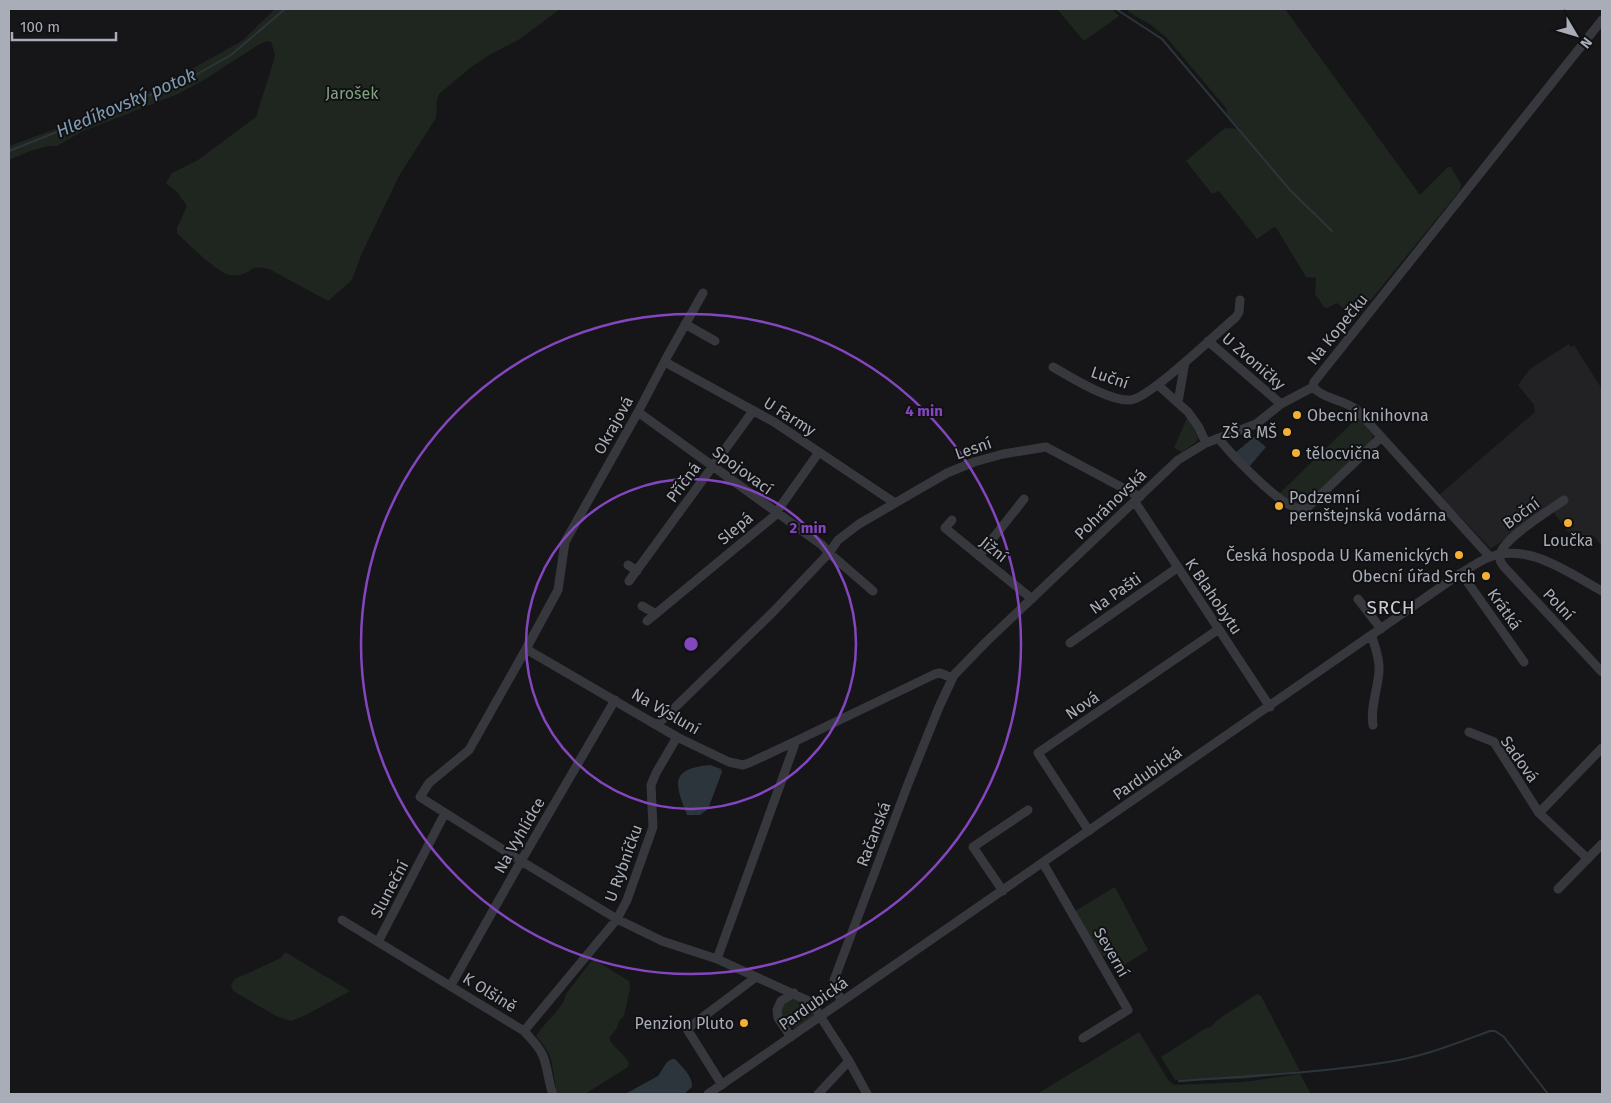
<svg xmlns="http://www.w3.org/2000/svg" width="1611" height="1103" viewBox="0 0 1611 1103" font-family="'Fira Sans',sans-serif">
	<rect width="100%" height="100%" fill="#161618"/>
	<path fill="#222225" d="M1569,344L1571,347L1574,345L1602,389V547L1594,536L1580,548L1549,506L1491,549L1439,495L1535,412L1534,405L1518,385L1530,369Z"/>
	<path fill="#1e261f" d="M275,9H560L520,39L491,54L474,65L439,94L437,100L436,118L399,176L362,253L352,280L328,301L269,269C249,264 254,272 240,275C237,275 232,276 229,275C217,272 187,243 177,233V228L187,206L177,192L166,183L172,173L198,160L256,117L273,63L275,54L271,42L267,41L260,44L204,80L178,94L81,132L57,146H49L30,151L9,160V146L129,102L154,90L242,41Z
		M1057,9H1112L1119,16L1084,41Z
		M1129,9H1285L1420,195L1448,167H1451L1461,184L1460,190L1358,316L1351,315L1337,303L1327,308L1324,307L1315,294L1316,278L1306,277L1277,229L1274,227L1257,239L1219,191L1212,194L1186,161L1225,128L1240,129L1227,114L1226,108L1166,37L1151,25L1130,13L1128,11Z
		M1358,417L1373,435L1371,441L1310,502L1298,505L1279,494Z
		M1187,418L1192,424L1198,438L1196,442L1182,452L1174,448Z
		M1115,887L1148,950L1119,968L1111,953L1102,957L1075,911Z
		M285,952L350,991L306,1015L291,1021L276,1016L233,991L231,985L235,979L281,958Z
		M593,959L629,981L630,989L624,1016L619,1021L617,1028L609,1038C613,1048 624,1053 629,1063L628,1067L585,1094H558C553,1081 554,1064 548,1052C545,1046 540,1041 536,1036C544,1022 563,1010 566,994Z
		M1257,994L1261,996L1300,1071L1244,1079L1175,1080L1161,1057L1206,1028L1211,1027L1217,1020Z
		M793,998L805,1003L814,1014L813,1017L796,1028C785,1026 776,1012 785,1002C787,1000 790,999 793,998Z
		M1139,1032L1169,1081L1174,1085L1244,1082L1300,1074L1311,1094H1037Z"/>
	<path fill="#2c353c" d="M1254,437L1266,447L1249,467L1235,453Z
		M710,765L721,769L722,772L708,809L700,815H687C675,784 669,769 710,765Z
		M672,1059H675C682,1067 693,1076 692,1087L684,1094H625L658,1076L667,1062Z"/>
	<g fill="none" stroke-linecap="round" stroke-linejoin="round">
		<path stroke="#2c353c" stroke-width="2" d="M1116,9L1162,39L1290,190L1332,231
			M9,151L183,82L231,55L285,9
			M1179,1081C1249,1076 1319,1073 1388,1062C1423,1057 1457,1043 1490,1031H1495L1504,1037L1548,1094"/>
		<path stroke="#37383d" stroke-width="9" d="M703,293L668,355L638,412L565,542L558,590L526,649L469,750L429,783L420,797L521,861L617,919L662,941L717,959
			M685,324L715,341
			M1208,341L1281,404
			M665,362L774,422L895,503
			M1053,367C1072,378 1109,401 1130,400C1149,399 1218,332 1236,317L1239,312L1240,300
			M1158,385L1188,412L1198,426L1206,443
			M1313,387L1314,382L1322,372L1602,20
			M1313,387C1325,400 1343,399 1357,410L1490,557
			M1178,402L1185,362
			M638,412L822,545L829,553L838,540L859,524L947,473L974,462L1003,454L1046,447L1140,497
			M1218,438C1232,455 1277,503 1297,508C1302,509 1305,508 1309,506L1381,437
			M1564,500C1550,510 1500,540 1500,556C1499,562 1503,566 1507,570L1602,672
			M1135,502L1270,707
			M952,520L945,528L1032,599
			M979,556L1024,499
			M628,565L637,571
			M1461,573L1524,662
			M629,581L753,411
			M1358,599L1381,629
			M642,606L656,614
			M647,621L773,517L819,452
			M1372,637C1375,647 1380,659 1379,671C1378,689 1370,707 1373,725
			M1070,643L1177,568
			M526,649L677,737L729,762L743,765L749,763L796,741
			M657,725L773,612L829,553L873,591
			M1469,732L1494,742L1539,813L1588,859
			M1539,813L1602,748
			M1089,831L1038,753L1219,629
			M1043,863L1128,1010L1083,1038
			M1558,889L1602,844
			M1003,891L973,847L1028,810
			M342,920L378,942L445,813
			M378,942L524,1031C531,1039 539,1046 543,1056C548,1068 548,1082 553,1094
			M451,985L521,861L615,700
			M842,1001L834,987V980L908,784L939,707L954,675L986,642L1178,460L1206,443L1256,424L1281,404L1313,387
			M524,1031L617,919L627,900L653,827L651,785L656,773L677,737
			M791,1037L778,1018L777,1010L781,1001L794,993
			M722,1085L687,1029L756,977
			M708,1094L1461,573C1469,569 1476,563 1485,559C1526,540 1567,572 1602,591
			M818,1094L849,1061
			M867,1094L849,1061L811,1002L717,959L796,741L935,674L940,673L952,678"/>
	</g>
	<g fill="none" stroke="#8446be" stroke-width="2.5">
		<circle cx="691" cy="644" r="165"/>
		<circle cx="691" cy="644" r="330"/>
	</g>
	<g fill="#f2b134" stroke="#111113" stroke-width="2">
		<circle cx="1297" cy="415" r="5"/>
		<circle cx="1287" cy="432" r="5"/>
		<circle cx="1296" cy="453" r="5"/>
		<circle cx="1279" cy="506" r="5"/>
		<circle cx="1568" cy="523" r="5"/>
		<circle cx="1459" cy="555" r="5"/>
		<circle cx="1486" cy="576" r="5"/>
		<circle cx="744" cy="1023" r="5"/>
	</g>
	<g text-anchor="middle" stroke-width="4" stroke-linejoin="round" paint-order="stroke">
		<g font-size="16" fill="#7fa381" stroke="#111113">
			<text x="352" y="99">Jarošek</text>
		</g>
		<g font-size="16" fill="#a8adb8" stroke="#111113">
			<text transform="translate(1337 329) rotate(-51)" y="6">Na Kopečku</text>
			<text transform="translate(1254 361) rotate(41)" y="6">U Zvoničky</text>
			<text transform="translate(1110 377) rotate(19)" y="6">Luční</text>
			<text transform="translate(790 416) rotate(32)" y="6">U Farmy</text>
			<text transform="translate(613 425) rotate(-61)" y="6">Okrajová</text>
			<text transform="translate(973 448) rotate(-19)" y="6">Lesní</text>
			<text transform="translate(743 470) rotate(36)" y="6">Spojovací</text>
			<text transform="translate(683 482) rotate(-53)" y="6">Příčná</text>
			<text transform="translate(1110 504) rotate(-44)" y="6">Pohránovská</text>
			<text transform="translate(1521 513) rotate(-36)" y="6">Boční</text>
			<text transform="translate(735 528) rotate(-40)" y="6">Slepá</text>
			<text transform="translate(994 549) rotate(39)" y="6">Jižní</text>
			<text transform="translate(1115 593) rotate(-35)" y="6">Na Pašti</text>
			<text transform="translate(1214 596) rotate(56)" y="6">K Blahobytu</text>
			<text transform="translate(1559 604) rotate(47)" y="6">Polní</text>
			<text transform="translate(1505 609) rotate(55)" y="6">Krátká</text>
			<text transform="translate(1082 705) rotate(-34)" y="6">Nová</text>
			<text transform="translate(666 711) rotate(30)" y="6">Na Výsluní</text>
			<text transform="translate(1520 759) rotate(55)" y="6">Sadová</text>
			<text transform="translate(1147 773) rotate(-35)" y="6">Pardubická</text>
			<text transform="translate(873 834) rotate(-69)" y="6">Račanská</text>
			<text transform="translate(519 835) rotate(-60)" y="6">Na Vyhlídce</text>
			<text transform="translate(623 863) rotate(-70)" y="6">U Rybníčku</text>
			<text transform="translate(389 889) rotate(-62)" y="6">Sluneční</text>
			<text transform="translate(1112 952) rotate(60)" y="6">Severní</text>
			<text transform="translate(490 992) rotate(32)" y="6">K Olšině</text>
			<text transform="translate(813 1003) rotate(-35)" y="6">Pardubická</text>
		</g>
		<g font-size="16" fill="#a8adb8" stroke="#111113" text-anchor="end">
			<text x="1307" y="421" text-anchor="start">Obecní knihovna</text>
			<text x="1277" y="438">ZŠ a MŠ</text>
			<text x="1306" y="459" text-anchor="start">tělocvična</text>
			<text x="1289" y="503" text-anchor="start">Podzemní<tspan x="1289" dy="18">pernštejnská vodárna</tspan></text>
			<text x="1568" y="546" text-anchor="middle">Loučka</text>
			<text x="1449" y="561">Česká hospoda U Kamenických</text>
			<text x="1476" y="582">Obecní úřad Srch</text>
			<text x="734" y="1029">Penzion Pluto</text>
		</g>
		<g font-size="18" font-style="italic" fill="#7f9bb3" stroke="#111113">
			<text transform="translate(126 103) rotate(-23)" y="6">Hledíkovský potok</text>
		</g>
		<g font-size="19" letter-spacing="1" fill="#c9ccd4" stroke="#111113">
			<text x="1391" y="614">SRCH</text>
		</g>
	</g>
	<circle cx="691" cy="644" r="8" fill="#8446be" stroke="#111113" stroke-width="2.5"/>
	<g font-size="15" text-anchor="middle" font-weight="bold" fill="#8446be" stroke="#111113" stroke-width="4" stroke-linejoin="round" paint-order="stroke">
		<text x="924" y="416">4 min</text>
		<text x="808" y="533">2 min</text>
	</g>
	<rect width="1611" height="1103" fill="none" stroke="#a8adb8" stroke-width="20"/>
	<g transform="translate(1576 35) rotate(128)" stroke="#111113" stroke-width="4" paint-order="stroke">
	<path d="M0-4L9 19L0 12L-9 19Z" fill="#a8adb8"/>
	<text y="-8" font-size="14" font-weight="bold" text-anchor="middle" fill="#a8adb8">N</text>
	</g>
	<path d="M12 32v8h104v-8" fill="none" stroke="#a8adb8" stroke-width="2.5"/>
	<text x="20" y="32" font-size="15" fill="#a8adb8" stroke="#111113" stroke-width="4" paint-order="stroke">100 m</text>
</svg>
